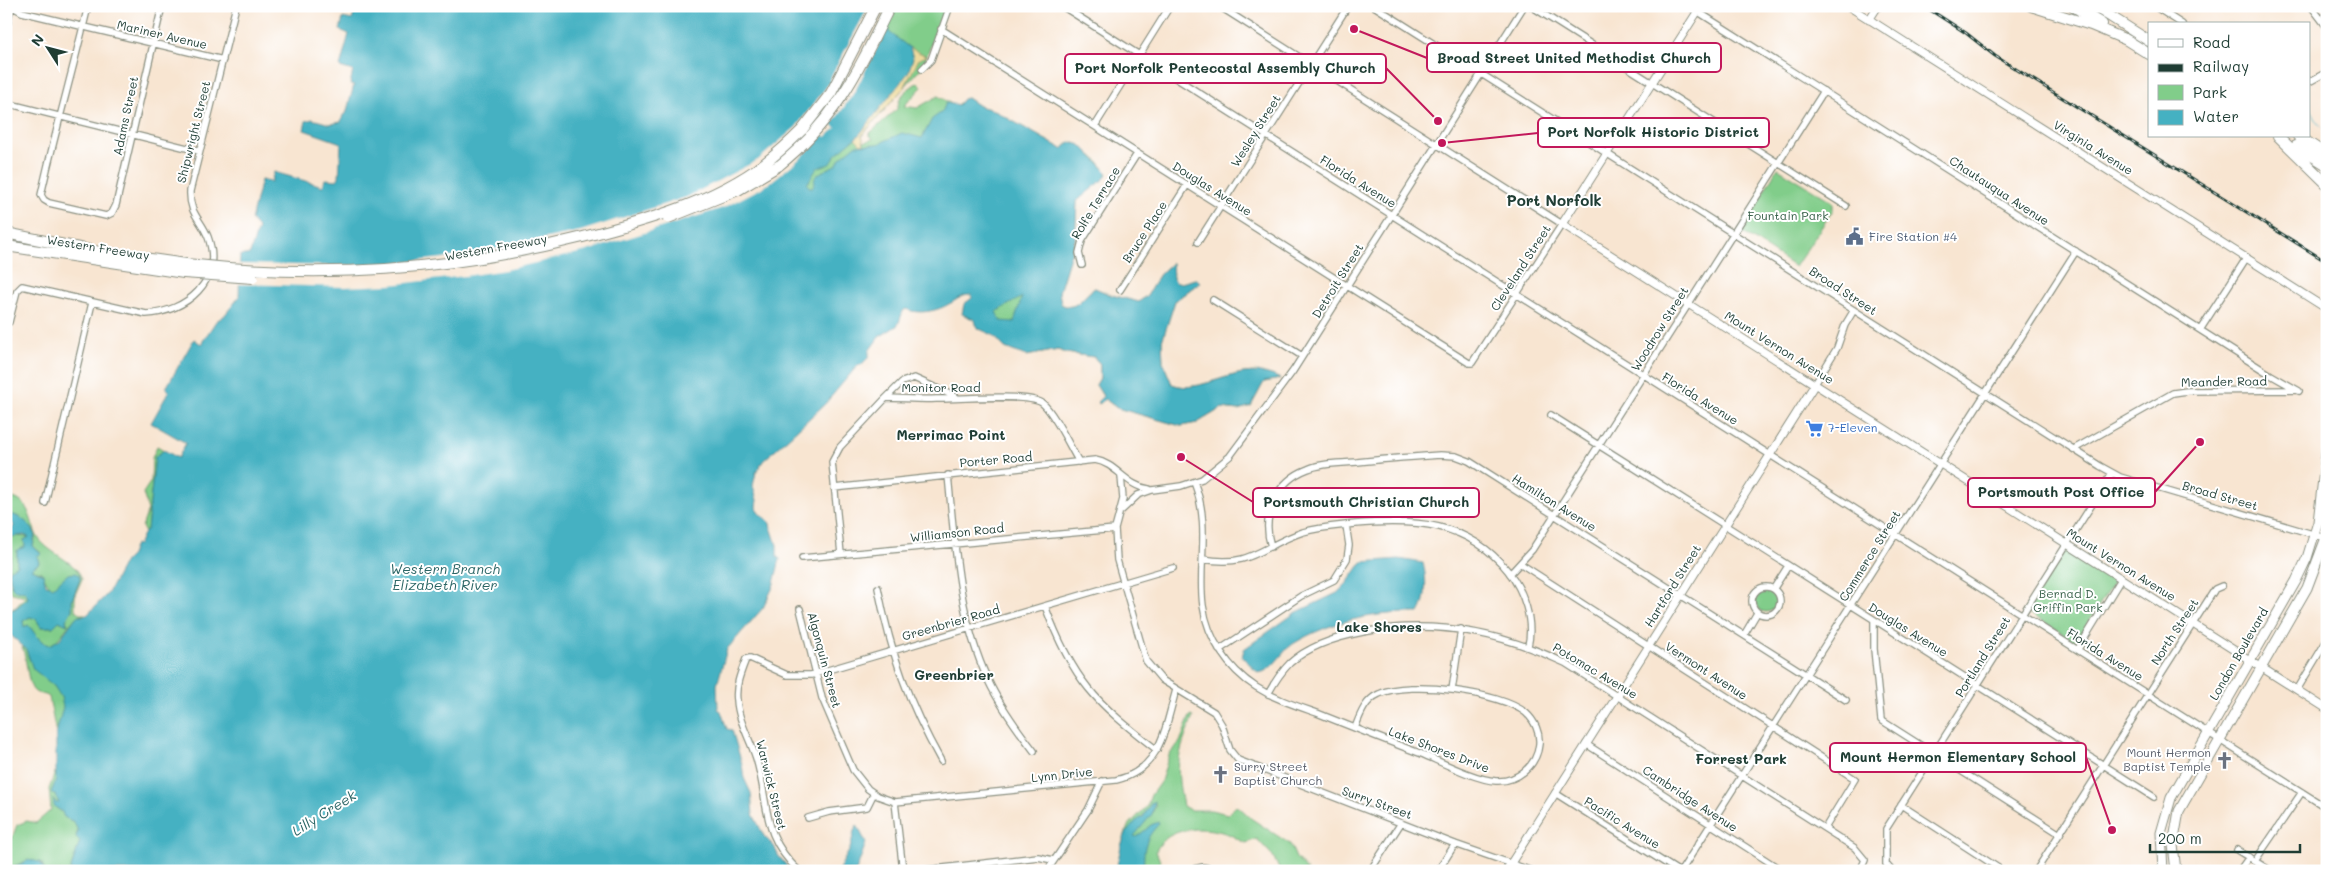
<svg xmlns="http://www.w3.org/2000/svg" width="2333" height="877" viewBox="0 0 2333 877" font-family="Mali,sans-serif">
	<rect width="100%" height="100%" fill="#fff"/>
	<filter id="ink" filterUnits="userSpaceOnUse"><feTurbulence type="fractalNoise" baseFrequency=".02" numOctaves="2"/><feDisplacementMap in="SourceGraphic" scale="10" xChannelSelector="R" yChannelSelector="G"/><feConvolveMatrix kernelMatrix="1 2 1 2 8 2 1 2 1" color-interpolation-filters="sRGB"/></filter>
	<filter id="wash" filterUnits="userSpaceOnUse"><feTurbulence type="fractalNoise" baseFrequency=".0096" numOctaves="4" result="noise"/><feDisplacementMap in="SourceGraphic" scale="20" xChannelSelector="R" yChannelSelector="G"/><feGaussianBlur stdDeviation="1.12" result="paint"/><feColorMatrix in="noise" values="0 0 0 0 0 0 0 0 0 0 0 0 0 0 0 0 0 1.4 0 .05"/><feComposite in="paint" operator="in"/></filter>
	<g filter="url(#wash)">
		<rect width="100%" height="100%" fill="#f8e5d1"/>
		<path fill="#81cd8a" stroke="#50855f" d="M873,6H946L923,66L864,133L860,140L861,143L873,139L869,134L897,109L900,98L907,90L915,84L919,83L922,87L904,106L917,108L938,96L955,106L967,98L979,106L993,110L1062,149L1070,142C1080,143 1104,165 1107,174L1077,201L1075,240L1059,292L1061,304C1076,313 1083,295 1095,288L1111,295L1139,302L1147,295L1160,274L1172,263L1173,279L1177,283C1181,284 1191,280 1196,279L1200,282L1175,301L1162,341L1163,363L1172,384C1202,397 1242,357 1280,379L1264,382L1251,406L1238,410L1222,408L1197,423L1181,426L1117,408L1105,399L1099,404L1097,402L1103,396L1096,385L1100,378V364L1094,357L1066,353L1058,350L1026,356L1072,310L820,196L795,177Z
			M1778,168L1833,202V210L1795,267L1739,230Z
			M1024,283L1025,320L999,326L988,297Z
			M157,446L164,450L155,457L147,530L145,533L142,527L148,510L143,493L151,481L152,458Z
			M6,497C33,498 29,525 39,539C51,555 76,561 82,579L75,595V609L79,614H85C69,617 64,638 50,645C39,643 35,632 28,625L24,627L23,621L30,617L36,619L41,627H53L59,621L68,625L66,620L72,610V600L80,579L72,573L53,587L49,586L41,572L31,569L39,563L37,556L41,553L33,546L36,536C29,524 21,514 6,514Z
			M6,532L14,536L29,537L25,542V548L17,550V565L9,571L10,584L15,590L25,591L28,599L6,617L8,611L16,607L26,596L12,593L6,587L11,556L6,545Z
			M2064,550L2114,581L2081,635L2074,641L2026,611Z
			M1755 601a11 11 0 1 1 22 0a11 11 0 1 1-22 0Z
			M22,647L26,649C29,675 65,683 63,707C63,716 57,725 56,734L49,697C44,693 38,695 34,691C27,685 27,657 22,647Z
			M1190,716L1193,717C1177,756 1175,765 1183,806L1190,810H1211L1228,814L1236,806L1239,807L1252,819L1290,844L1296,858L1308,871H1280L1273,856L1257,839L1246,843C1239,841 1233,835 1225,833C1204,826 1167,826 1156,851L1164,871H1144C1142,847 1143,841 1159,823L1151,825L1137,837L1133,836L1152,814L1156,804L1152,802C1143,819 1129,827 1121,846L1128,826L1147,806L1151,795L1161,781L1169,755L1180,742Z
			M55,772L56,780L51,793L55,794L59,803L54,806L62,812L64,817L74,822L78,831L76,835L80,841L70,871H45L42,863L29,860L6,869V854L17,825L27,821L36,823L51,810L49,789Z"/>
		<path fill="#eeda9e" stroke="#868c69" d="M910,48L927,56L919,59L904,88L862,135L864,143L861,144L854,137Z"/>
		<path fill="#45b1c2" stroke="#32777b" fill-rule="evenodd" d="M344,6H898L888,26L889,32L910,48L913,58L908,73L859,135L835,155C833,167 824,164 817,168L807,184L809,187H813L815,178L818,174L837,164L840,158L856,145L878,144L902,133L922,138L932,119L942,112L946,103L958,105L963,99L967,98L979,106L993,110L1062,149L1070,142L1081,145L1106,171V177L1077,201L1075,240L1059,292L1061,304C1076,313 1083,295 1095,288L1111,295L1139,302L1147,295L1160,274L1172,263L1173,279L1177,283C1181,284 1191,280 1196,279L1200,282L1175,301L1162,341L1163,363L1172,384C1202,397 1242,357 1280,379L1264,382L1251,406L1238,410L1222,408L1197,423L1181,426L1117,408L1105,399L1099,404L1097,402L1103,396L1096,385L1100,378V364L1094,357L1066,353L1058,350L1026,356L1005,348L993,335L977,328L975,320L962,314L964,304L972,298V295C963,294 957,300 949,304C938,311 918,315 906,309L903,311L898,325L879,337L869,351V357L861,365H858L825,404L763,461L756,472L753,486L757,500L756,507L758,512L769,521L777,545V557L780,559L773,587L763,608L727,649L717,685L718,709L721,711L727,729L732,730L742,764L744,778L751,793L753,814L764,836L774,846L778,855L791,871H70L80,841L76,837L78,831L74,822L64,817L62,812L54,806L53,798L56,803H59L55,794L51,793L56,780V734L63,707L61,697L54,686L33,669L26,649L6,631V617L9,611C17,609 21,603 28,598L25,591L15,590L12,587L9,570L17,565V550L25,547L24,540L29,537L24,535L11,537L6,532V527L12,529L14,525L6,518V514C19,514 29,523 35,533L33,546L41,554L37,556L39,563L31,569L43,574L46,585L53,587L68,574L75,573L79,575L80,579L72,600V610L66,620L67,625L59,621L53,627H41L36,619L30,617L23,621L24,627L28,625C35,632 39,643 50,645L60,639L76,617L87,615L108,593L125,561L131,555L135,544L138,545L143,534L147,530L155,457L164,450L178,458L186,443L151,423L169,391L166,388L194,339L201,344L216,321L224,316L239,297L240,256L250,254L258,228L251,220L261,180L271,182L274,172L323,186L325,179L337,180L339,177L341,143L304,130L306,121L312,119L330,124L341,122L343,115L346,114L354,85L350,84L353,71L340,67L349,34L340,30L343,18L352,20L354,14L343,12ZM1022,297L1014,322L1001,321L996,312Z
			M1399,559L1423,563C1427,577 1427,601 1419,613C1376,612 1330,621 1293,644C1281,652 1273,671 1259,673C1252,668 1249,662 1242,657L1244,649L1295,613L1337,593L1347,583L1362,562Z
			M1155,801L1152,814L1134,836L1137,837L1151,825L1158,822L1159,824C1144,839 1143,850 1144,871H1116L1121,846L1126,833L1136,821L1143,817L1152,802Z
			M857,825L866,843L856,871H838L850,849L854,831Z
			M29,860L40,862L45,871H6Z"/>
		<path fill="#f8e5d1" d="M869,6H898L854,93L832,124L836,128L826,137L823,135L802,157L767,185L723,208L587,251L505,270L465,276L390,285L345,287L236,284L237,264L343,266L389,264L462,256L581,231L687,197L758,160L796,127L831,81L829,80Z"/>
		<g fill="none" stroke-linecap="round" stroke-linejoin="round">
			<path stroke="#45b1c2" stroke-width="1" d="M2309,105L2318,123L2327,132"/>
		</g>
	</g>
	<g filter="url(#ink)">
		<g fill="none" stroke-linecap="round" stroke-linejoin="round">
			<defs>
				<path id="minor" d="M11,6L22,12L223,60
					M88,6C73,70 55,132 41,195L44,200L49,203L106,216L112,213L116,205L162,6
					M1062,6L2327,808
					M1374,6L2100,466L2120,477L2326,538
					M1531,6L1846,206
					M1689,6L2271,375L2299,391
					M2154,6L2182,24
					M2311,6L2327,27
					M941,29L1469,363H1472L1562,224L1219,6
					M6,30L11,6
					M922,69L931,60L950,6
					M2309,82L2327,72
					M6,103L199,151
					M1095,126L1170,6
					M1198,242L1348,6
					M1082,265L1079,253L1082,241L1137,154
					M1120,290L1187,185
					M1213,300L1302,356
					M9,322L17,291L22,286L146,314C186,312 224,281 208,237C201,219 189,214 190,191L236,6
					M2200,330L2247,257
					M1815,384L1837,348L1845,325L1854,310
					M886,398L902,382L914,378L956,397
					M1551,415L2154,797
					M2074,449L2173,393L2187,391L2297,390
					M948,475C955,545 958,616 988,680C1000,706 1017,729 1034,751
					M1121,476L1123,499L1115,529L1117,560L1146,661L1162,680L1214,712L1222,725L1230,750L1238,760L1455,844L1532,871
					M1194,482C1218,543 1182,595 1221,652C1230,666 1242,678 1256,687C1275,699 1297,706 1317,713C1352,727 1387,741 1422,754C1441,762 1476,780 1496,781C1517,782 1537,766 1539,744C1540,733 1535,721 1526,713C1501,692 1409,680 1379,694C1365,700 1360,715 1355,728
					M834,488L1095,460C1116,463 1127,487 1149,489
					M45,503L92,303
					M1121,511L1138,495L1152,490L1181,486L1202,479L1230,456L1293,371L1524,6
					M1271,547C1261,515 1276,481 1308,469C1322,463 1341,463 1357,462C1384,459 1412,457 1440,455L1456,456L1469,461L1846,700
					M841,554L832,462L840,447L886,398C902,398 919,400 936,399C955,399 1028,393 1042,403C1054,412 1071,449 1079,462
					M802,558L1115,529
					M1203,559C1252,568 1261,546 1303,532C1320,527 1338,526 1355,524C1414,519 1468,521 1508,571C1524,591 1534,621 1528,646
					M1521,564L1855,779L1825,828
					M1510,574L1532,550L1824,91
					M1752 601a14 14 0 1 1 28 0a14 14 0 1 1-28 0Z
					M878,588C891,654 908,702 941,761
					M1774,588L1788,566
					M1045,606C1073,681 1095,702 1157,750
					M800,609L822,698L853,770L868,789L878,796L895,802L1116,780C1161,770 1165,728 1176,690
					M1874,621V649L1881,720L2060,834
					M1744,635L1757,613
					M2078,649L2121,579
					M1219,650L1301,596L1334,580L1347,559L1349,545L1346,525
					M1452,690L1461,629
					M2297,690L2327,640
					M1268,694C1274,683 1281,672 1290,663C1310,645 1337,637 1363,632C1434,619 1501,632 1565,663L1855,848L1865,860L1860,871
					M1586,744L1783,871
					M1555,793L1678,871
					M895,802L903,871
					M1901,805L2003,871
					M808,818L829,812L867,807L874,793
					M2237,850L2271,871
					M2255,861L2302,792
					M799,871C760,834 770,804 756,758C750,739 738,720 737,700C735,686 741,672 746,659L750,658L787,675H811L1173,568
					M917,871L1038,857L1053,860
					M1047,871L1088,810L1102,781
					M1185,871L1203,867L1222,871
					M1370,871L1401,823
					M1438,871L1455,844
					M1681,871L2076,251
					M1892,871L1886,864V829L2112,473
					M2036,871L2215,589L2222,586
					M2239,871L2249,857"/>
				<path id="tertiary" d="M1701,6L1562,224L2327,709
					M1848,6L2327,309
					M1869,20L1878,6
					M1506,871L1815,384"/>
				<path id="secondary" d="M2325,871L2327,867"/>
				<path id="primary" d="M2163,871L2161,833L2171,798L2296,581L2307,558L2318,522L2327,444
					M2176,871L2173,845L2179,811L2307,588L2327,535"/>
				<path id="motorway" d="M2031,6L2091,25L2129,41
					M2073,6L2102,24
					M2094,6L2149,41
					M2125,39L2149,54
					M802,130L831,93L876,6
					M2278,136L2327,184
					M2298,136L2327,155
					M2296,146L2327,165
					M778,166C836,120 858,71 890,6
					M6,233L94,251L186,264
					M6,246L184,273"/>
			</defs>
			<use href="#minor" stroke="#8c9182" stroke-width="8"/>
			<use href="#tertiary" stroke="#8c9182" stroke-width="9"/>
			<use href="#secondary" stroke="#8c9182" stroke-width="9"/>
			<use href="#primary" stroke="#8c9182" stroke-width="11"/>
			<use href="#motorway" stroke="#8c9182" stroke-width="12"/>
			<use href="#minor" stroke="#fff" stroke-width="5.5"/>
			<use href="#tertiary" stroke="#fff" stroke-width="7"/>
			<use href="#secondary" stroke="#fff" stroke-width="8"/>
			<use href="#primary" stroke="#fff" stroke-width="9"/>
			<use href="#motorway" stroke="#fff" stroke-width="10"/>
			<defs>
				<path id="rail" d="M1924,6L1966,33L1995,56L2327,262"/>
			</defs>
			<use href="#rail" stroke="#1f3d34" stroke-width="3"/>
			<use href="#rail" stroke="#fff" stroke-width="1" stroke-dasharray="4" stroke-linecap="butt"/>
			<defs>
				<path id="motorway-bridge" d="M668,218L738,190L778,166
					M186,264C322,279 450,271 583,237C645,221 714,202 765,163C778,153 790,142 802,130
					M184,273L253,278"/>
			</defs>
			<use href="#motorway-bridge" stroke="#8c9182" stroke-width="12" stroke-linecap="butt"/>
			<use href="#motorway-bridge" stroke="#fff" stroke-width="10"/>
		</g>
	</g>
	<defs>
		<symbol id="civic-bare" viewBox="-9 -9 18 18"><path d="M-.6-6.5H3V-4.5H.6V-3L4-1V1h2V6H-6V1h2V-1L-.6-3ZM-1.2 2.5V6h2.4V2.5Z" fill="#5c6f8a" stroke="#fff" stroke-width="2.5" paint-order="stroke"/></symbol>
		<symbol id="supermarket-bare" viewBox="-9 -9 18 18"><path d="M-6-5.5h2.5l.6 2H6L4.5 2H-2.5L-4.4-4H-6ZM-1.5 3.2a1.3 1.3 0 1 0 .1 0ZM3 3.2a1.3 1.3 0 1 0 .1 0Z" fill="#3f7fe0" stroke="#fff" stroke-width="2.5" paint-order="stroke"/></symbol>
		<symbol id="church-bare" viewBox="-9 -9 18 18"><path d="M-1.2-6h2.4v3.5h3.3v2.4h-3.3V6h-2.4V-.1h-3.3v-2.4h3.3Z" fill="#6b7280" stroke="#fff" stroke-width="2.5" paint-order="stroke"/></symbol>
	</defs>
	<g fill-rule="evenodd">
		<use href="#civic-bare" x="1842" y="224" width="25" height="25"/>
		<use href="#supermarket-bare" x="1802" y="416" width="25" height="25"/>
		<use href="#church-bare" x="2212" y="748" width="25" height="25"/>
		<use href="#church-bare" x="1208" y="762" width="25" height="25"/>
	</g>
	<g text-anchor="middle" stroke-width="4" stroke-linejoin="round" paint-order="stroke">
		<g font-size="12" fill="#1f3d34" stroke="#fff">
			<text transform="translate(162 35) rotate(13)" y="4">Mariner Avenue</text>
			<text transform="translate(126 116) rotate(-78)" y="4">Adams Street</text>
			<text transform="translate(1256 131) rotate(-58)" y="4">Wesley Street</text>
			<text transform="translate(194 132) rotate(-76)" y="4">Shipwright Street</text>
			<text transform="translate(2093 148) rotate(32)" y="4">Virginia Avenue</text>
			<text transform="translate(1358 182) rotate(32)" y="4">Florida Avenue</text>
			<text transform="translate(1212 189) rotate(32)" y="4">Douglas Avenue</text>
			<text transform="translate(1999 191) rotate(33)" y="4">Chautauqua Avenue</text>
			<text transform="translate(1096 203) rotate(-59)" y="4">Rolfe Terrace</text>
			<text transform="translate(1145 232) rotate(-57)" y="4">Bruce Place</text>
			<text transform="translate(98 248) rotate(9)" y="4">Western Freeway</text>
			<text transform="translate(496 248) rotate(-10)" y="4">Western Freeway</text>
			<text transform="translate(1521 268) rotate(-57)" y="4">Cleveland Street</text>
			<text transform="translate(1338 281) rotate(-58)" y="4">Detroit Street</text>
			<text transform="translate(1843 291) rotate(33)" y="4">Broad Street</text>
			<text transform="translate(1660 329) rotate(-58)" y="4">Woodrow Street</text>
			<text transform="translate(1779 348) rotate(32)" y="4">Mount Vernon Avenue</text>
			<text transform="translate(2224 382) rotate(-1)" y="4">Meander Road</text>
			<text x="941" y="392">Monitor Road</text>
			<text transform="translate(1700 399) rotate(32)" y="4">Florida Avenue</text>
			<text transform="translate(996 460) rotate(-5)" y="4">Porter Road</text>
			<text transform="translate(2220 496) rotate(16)" y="4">Broad Street</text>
			<text transform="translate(1554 503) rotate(32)" y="4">Hamilton Avenue</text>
			<text transform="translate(957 533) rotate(-6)" y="4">Williamson Road</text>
			<text transform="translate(1870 556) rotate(-58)" y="4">Commerce Street</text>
			<text transform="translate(2121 565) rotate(32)" y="4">Mount Vernon Avenue</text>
			<text transform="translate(1673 586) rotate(-58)" y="4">Hartford Street</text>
			<text transform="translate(951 623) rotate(-16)" y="4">Greenbrier Road</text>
			<text transform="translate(1908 630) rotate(32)" y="4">Douglas Avenue</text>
			<text transform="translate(2175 632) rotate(-57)" y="4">North Street</text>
			<text transform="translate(2239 654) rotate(-60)" y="4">London Boulevard</text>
			<text transform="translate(2105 655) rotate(32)" y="4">Florida Avenue</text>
			<text transform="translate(1983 657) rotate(-58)" y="4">Portland Street</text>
			<text transform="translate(824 660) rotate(75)" y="4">Algonquin Street</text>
			<text transform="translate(1595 671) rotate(31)" y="4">Potomac Avenue</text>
			<text transform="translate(1706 671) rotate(33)" y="4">Vermont Avenue</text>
			<text transform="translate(1439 750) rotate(21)" y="4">Lake Shores Drive</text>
			<text transform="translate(1062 775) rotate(-6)" y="4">Lynn Drive</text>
			<text transform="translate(771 785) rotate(76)" y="4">Warwick Street</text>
			<text transform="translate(1690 799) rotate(33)" y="4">Cambridge Avenue</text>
			<text transform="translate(1377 803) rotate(20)" y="4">Surry Street</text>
			<text transform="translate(1622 823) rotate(32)" y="4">Pacific Avenue</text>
		</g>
		<g font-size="12" fill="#38614a" stroke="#fff">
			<text x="1788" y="220">Fountain Park</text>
			<text x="2068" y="598">Bernad D.<tspan x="2068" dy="14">Griffin Park</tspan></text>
		</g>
		<g font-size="12" fill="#4e5e75" stroke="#fff" text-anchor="start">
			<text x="1869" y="241">Fire Station #4</text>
		</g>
		<g font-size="12" fill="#366cbe" stroke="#fff" text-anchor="start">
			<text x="1828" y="432">7-Eleven</text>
		</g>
		<g font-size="12" fill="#5b616d" stroke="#fff" text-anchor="end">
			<text x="2211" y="757">Mount Hermon<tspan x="2211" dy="14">Baptist Temple</tspan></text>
			<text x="1234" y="771" text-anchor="start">Surry Street<tspan x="1234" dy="14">Baptist Church</tspan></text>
		</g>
		<g font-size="14" font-weight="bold" fill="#1f3d34" stroke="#fff">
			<text x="951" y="440">Merrimac Point</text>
			<text x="1379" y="632">Lake Shores</text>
			<text x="954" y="680">Greenbrier</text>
			<text x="1741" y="764">Forrest Park</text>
		</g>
		<g font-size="14" font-style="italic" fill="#2c6666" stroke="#fff">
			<text x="445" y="574">Western Branch<tspan x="445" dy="16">Elizabeth River</tspan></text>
			<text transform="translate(324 813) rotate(-32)" y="5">Lilly Creek</text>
		</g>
		<g font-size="15" font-weight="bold" fill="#1f3d34" stroke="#fff">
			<text x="1554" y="206">Port Norfolk</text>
		</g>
	</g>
	<path fill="none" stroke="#c2185b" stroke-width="2" d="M1354 29L1427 58M1438 121L1386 68M1442 143L1538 133M2200 442L2155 492M1181 457L1253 502M2112 830L2086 757"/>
	<g fill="#c2185b" stroke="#fff" stroke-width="2">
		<circle cx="1354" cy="29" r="5"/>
		<circle cx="1438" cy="121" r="5"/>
		<circle cx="1442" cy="143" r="5"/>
		<circle cx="2200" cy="442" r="5"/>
		<circle cx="1181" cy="457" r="5"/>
		<circle cx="2112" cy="830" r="5"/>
	</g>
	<g fill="#fff" stroke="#c2185b" stroke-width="2">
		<rect x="1427" y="43" width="294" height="29" rx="5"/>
		<rect x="1065" y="54" width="321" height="29" rx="5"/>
		<rect x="1538" y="118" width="231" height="29" rx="5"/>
		<rect x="1968" y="478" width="187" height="29" rx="5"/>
		<rect x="1253" y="488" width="226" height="29" rx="5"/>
		<rect x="1830" y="743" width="256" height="29" rx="5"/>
	</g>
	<g font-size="14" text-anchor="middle" font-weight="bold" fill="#1f3d34">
		<text x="1574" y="63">Broad Street United Methodist Church</text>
		<text x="1225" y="73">Port Norfolk Pentecostal Assembly Church</text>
		<text x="1653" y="137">Port Norfolk Historic District</text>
		<text x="2061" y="497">Portsmouth Post Office</text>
		<text x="1366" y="507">Portsmouth Christian Church</text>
		<text x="1958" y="762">Mount Hermon Elementary School</text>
	</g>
	<rect width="2333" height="877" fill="none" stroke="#fff" stroke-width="25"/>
	<rect x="2148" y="22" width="162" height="115" fill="#ffffff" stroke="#a5b1ae"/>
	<rect x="2158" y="39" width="25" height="8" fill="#ffffff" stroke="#a5b1ae"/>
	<text x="2193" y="48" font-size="15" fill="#1f3d34">Road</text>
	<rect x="2158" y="64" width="25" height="8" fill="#1f3d34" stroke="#a5b1ae"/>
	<text x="2193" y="72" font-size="15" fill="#1f3d34">Railway</text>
	<rect x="2158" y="85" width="25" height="15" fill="#81cd8a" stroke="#a5b1ae"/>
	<text x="2193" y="98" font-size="15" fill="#1f3d34">Park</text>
	<rect x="2158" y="110" width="25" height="15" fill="#45b1c2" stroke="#a5b1ae"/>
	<text x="2193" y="122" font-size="15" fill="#1f3d34">Water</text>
	<g transform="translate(48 48) rotate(306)" stroke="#ffffff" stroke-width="4" paint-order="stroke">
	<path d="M0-4L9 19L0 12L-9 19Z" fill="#1f3d34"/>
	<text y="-8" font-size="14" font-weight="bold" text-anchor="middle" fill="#1f3d34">N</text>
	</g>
	<path d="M2150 844v8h150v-8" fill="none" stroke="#1f3d34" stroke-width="2.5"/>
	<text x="2158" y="844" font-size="15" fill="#1f3d34" stroke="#ffffff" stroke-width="4" paint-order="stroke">200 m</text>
</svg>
